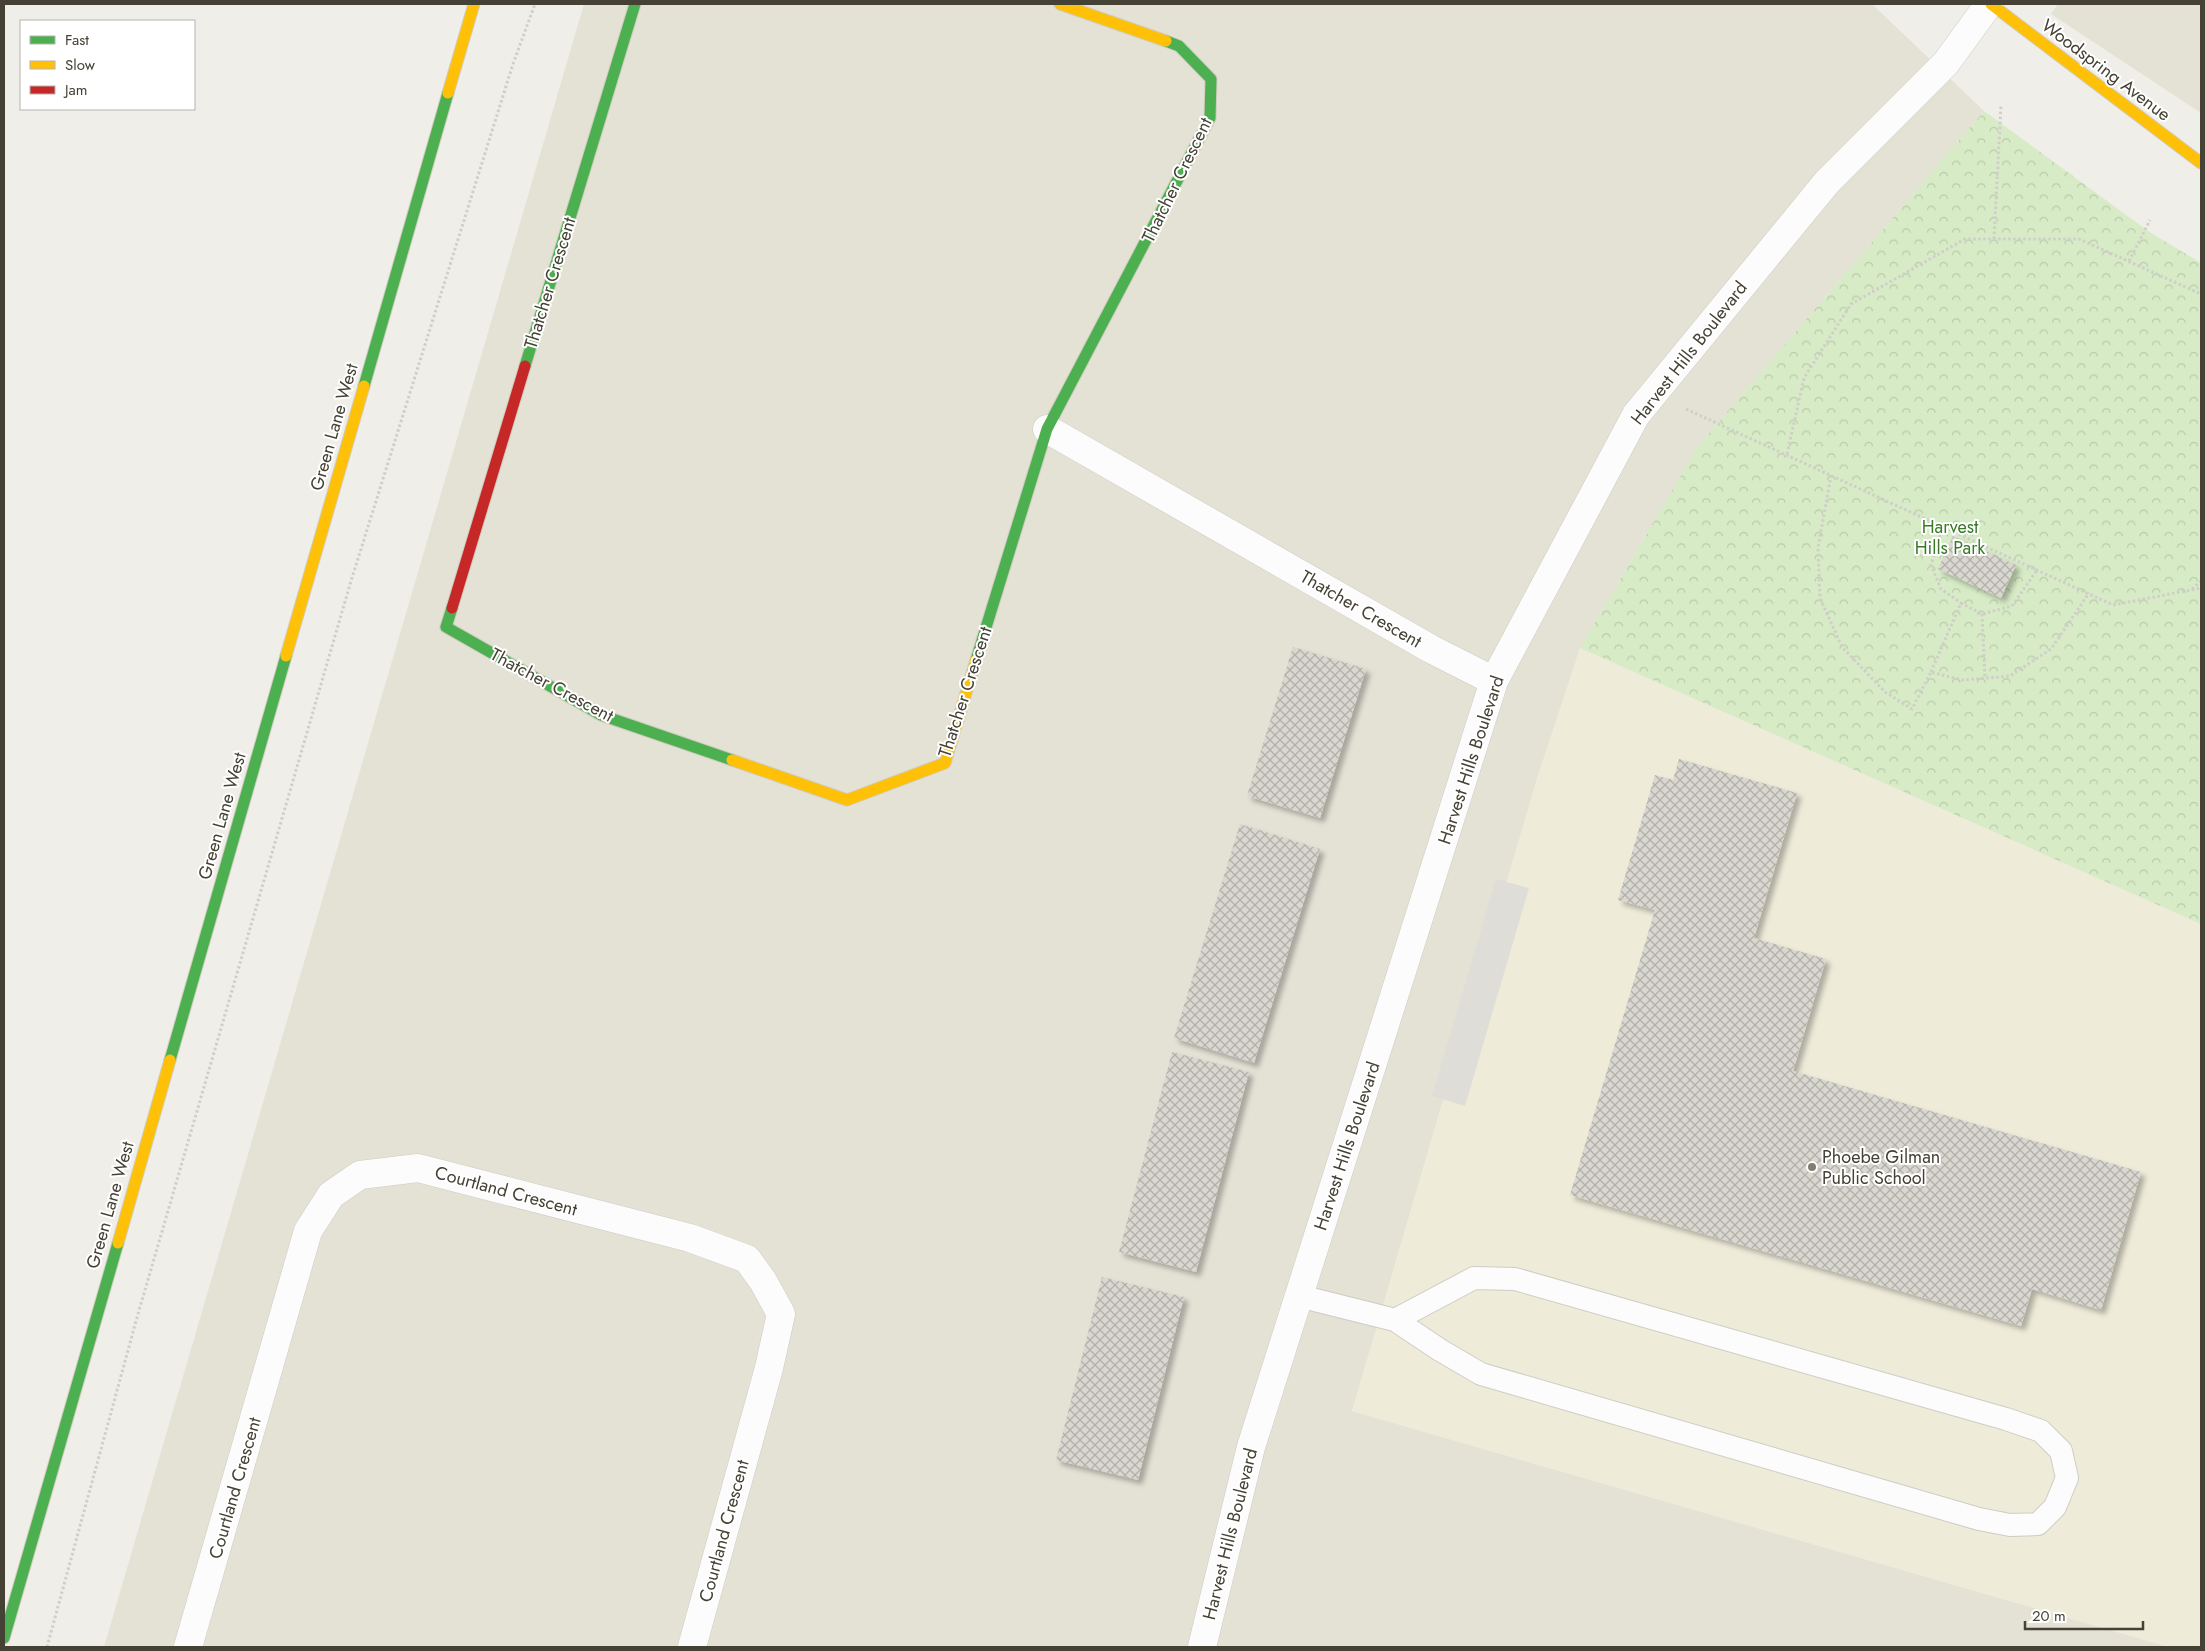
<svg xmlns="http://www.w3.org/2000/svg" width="2205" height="1651" viewBox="0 0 2205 1651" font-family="Jost,sans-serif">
	<defs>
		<pattern id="forest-crowns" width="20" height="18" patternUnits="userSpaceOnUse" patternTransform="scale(1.25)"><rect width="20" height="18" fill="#d7ebc6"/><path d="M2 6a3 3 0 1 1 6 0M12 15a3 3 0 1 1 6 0" fill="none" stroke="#bacbab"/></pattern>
		<pattern id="building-cross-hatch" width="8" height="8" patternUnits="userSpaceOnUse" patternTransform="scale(1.25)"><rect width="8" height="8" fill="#d9d7d0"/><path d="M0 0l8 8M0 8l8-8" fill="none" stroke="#b2b0aa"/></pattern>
		<filter id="shadow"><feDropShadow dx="4.5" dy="4.5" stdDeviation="2.5" flood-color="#0004"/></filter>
	</defs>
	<rect width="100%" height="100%" fill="#f0eee8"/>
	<path fill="#e4e1d5" d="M584,4H1872L1984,111L1698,446L1580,648L1352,1411L2169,1647H104Z
		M2058,4H2201V113L2051,14Z"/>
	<path fill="#eeebd9" d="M1580,648L2201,924V1647H2169L1352,1411L1536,781Z"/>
	<path fill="url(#forest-crowns)" d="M1984,111L2148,231L2201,263V924L1580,648L1698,446Z"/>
	<path fill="#dfddd8" d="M1496,879L1529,888L1465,1106L1432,1096Z"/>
	<path fill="url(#building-cross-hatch)" filter="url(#shadow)" d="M1953,536L2016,565L2001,598L1938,569Z
		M1293,647L1366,669L1320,818L1247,796Z
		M1679,759L1797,793L1754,938L1826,959L1793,1071L2141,1172L2101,1310L2032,1289L2021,1326L1570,1195L1655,910L1618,900L1655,775L1673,780Z
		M1240,824L1320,849L1254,1063L1174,1038Z
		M1172,1052L1249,1072L1196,1272L1119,1252Z
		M1102,1277L1184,1297L1138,1480L1056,1460Z"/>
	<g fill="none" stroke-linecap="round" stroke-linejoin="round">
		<defs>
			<path id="lane" d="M1299,1296L1395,1320L1440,1350L1481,1374L1979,1519L2010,1525L2038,1524L2055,1507L2067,1478L2061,1451L2041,1431L2006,1419L1515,1279L1474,1278L1395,1320"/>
			<path id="street" d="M1047,429L1431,649L1494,681
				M188,1647L308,1231L331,1195L360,1175L418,1168L690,1238L747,1259L763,1281L781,1314L769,1368L692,1647
				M1202,1647L1251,1447L1494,681L1636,415L1827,182L1946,63L1989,4"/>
			<path id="fast" d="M525,366L635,4
				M364,386L448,93
				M452,608L446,627L601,715L732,760
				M976,660L1047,429L1210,118L1211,79L1179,46L1166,41
				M170,1060L286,656
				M4,1638L118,1243"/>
			<path id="slow" d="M1060,4L1166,41
				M1991,4L2201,163
				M448,93L474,4
				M286,656L364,386
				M732,760L847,800L945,763L976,660
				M118,1243L170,1060"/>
			<path id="jam" d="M452,608L525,366"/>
		</defs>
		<use href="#lane" stroke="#ceccc5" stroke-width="24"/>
		<use href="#street" stroke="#ceccc5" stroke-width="29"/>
		<use href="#fast" stroke="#cfccbe" stroke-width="13"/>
		<use href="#slow" stroke="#cfccbe" stroke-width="13"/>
		<use href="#jam" stroke="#cfccbe" stroke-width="13"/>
		<path stroke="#d0cec9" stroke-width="3" stroke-dasharray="2.5 2.5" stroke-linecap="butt" d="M1994,239L2001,105
			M2129,261L2150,220
			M1686,409L2113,605L2201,588
			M1787,454L1804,378L1851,304L1965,239H2079L2201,294
			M1831,475L1818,548L1820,598L1842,647L1885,692L1912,709L1931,672L1962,680L2010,676L2051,649L2089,593
			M1943,526L1931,565L1941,589L1961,603
			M2192,589L2201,581
			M1982,614L1985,678
			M1931,672L1961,603L1982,614L2012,606L2037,570
			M47,1647L136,1321L351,581L513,64L535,4"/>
		<use href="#lane" stroke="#fdfcfc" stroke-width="22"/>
		<use href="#street" stroke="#fdfcfc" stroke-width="28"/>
		<use href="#fast" stroke="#4caf50" stroke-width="11"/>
		<use href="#slow" stroke="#ffc107" stroke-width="11"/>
		<use href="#jam" stroke="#c62828" stroke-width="11"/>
	</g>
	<circle fill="#817e73" stroke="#fff" stroke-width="2" cx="1812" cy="1167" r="5"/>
	<g text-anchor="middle" stroke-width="4" stroke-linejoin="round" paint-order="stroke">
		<g font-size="18" fill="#454134" stroke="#fff">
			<text transform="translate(2106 70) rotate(37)" y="6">Woodspring Avenue</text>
			<text transform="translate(1177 180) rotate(-64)" y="6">Thatcher Crescent</text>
			<text transform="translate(550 283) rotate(-73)" y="6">Thatcher Crescent</text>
			<text transform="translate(1689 353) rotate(-52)" y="6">Harvest Hills Boulevard</text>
			<text transform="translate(334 427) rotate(-74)" y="6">Green Lane West</text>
			<text transform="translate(1361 609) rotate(30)" y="6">Thatcher Crescent</text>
			<text transform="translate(552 685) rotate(28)" y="6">Thatcher Crescent</text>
			<text transform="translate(965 692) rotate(-72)" y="6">Thatcher Crescent</text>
			<text transform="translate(1471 760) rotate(-72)" y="6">Harvest Hills Boulevard</text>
			<text transform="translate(222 816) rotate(-74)" y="6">Green Lane West</text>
			<text transform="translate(1347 1146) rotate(-72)" y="6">Harvest Hills Boulevard</text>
			<text transform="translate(506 1191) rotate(15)" y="6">Courtland Crescent</text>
			<text transform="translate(110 1205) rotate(-74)" y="6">Green Lane West</text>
			<text transform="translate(235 1488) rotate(-74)" y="6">Courtland Crescent</text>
			<text transform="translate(724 1531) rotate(-75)" y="6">Courtland Crescent</text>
			<text transform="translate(1230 1534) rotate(-76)" y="6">Harvest Hills Boulevard</text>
		</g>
		<g font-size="18" fill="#377925" stroke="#fff">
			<text x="1950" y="533">Harvest<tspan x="1950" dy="21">Hills Park</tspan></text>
		</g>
		<g font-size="18" fill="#454134" stroke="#fff" text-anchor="start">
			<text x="1822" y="1163">Phoebe Gilman<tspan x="1822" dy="21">Public School</tspan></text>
		</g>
	</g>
	<rect width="2205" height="1651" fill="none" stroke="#454134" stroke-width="10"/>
	<rect x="20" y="20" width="175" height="90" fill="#ffffff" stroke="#b5b3ae"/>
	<rect x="30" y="36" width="25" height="8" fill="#4caf50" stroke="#b5b3ae"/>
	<text x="65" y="45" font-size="15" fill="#454134">Fast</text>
	<rect x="30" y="61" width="25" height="8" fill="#ffc107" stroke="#b5b3ae"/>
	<text x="65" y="70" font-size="15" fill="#454134">Slow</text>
	<rect x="30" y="86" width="25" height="8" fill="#c62828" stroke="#b5b3ae"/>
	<text x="65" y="95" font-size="15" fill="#454134">Jam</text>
	<path d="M2025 1621v8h118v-8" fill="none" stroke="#454134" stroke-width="2.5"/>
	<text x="2032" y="1621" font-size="15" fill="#454134" stroke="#ffffff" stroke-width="4" paint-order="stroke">20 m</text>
</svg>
